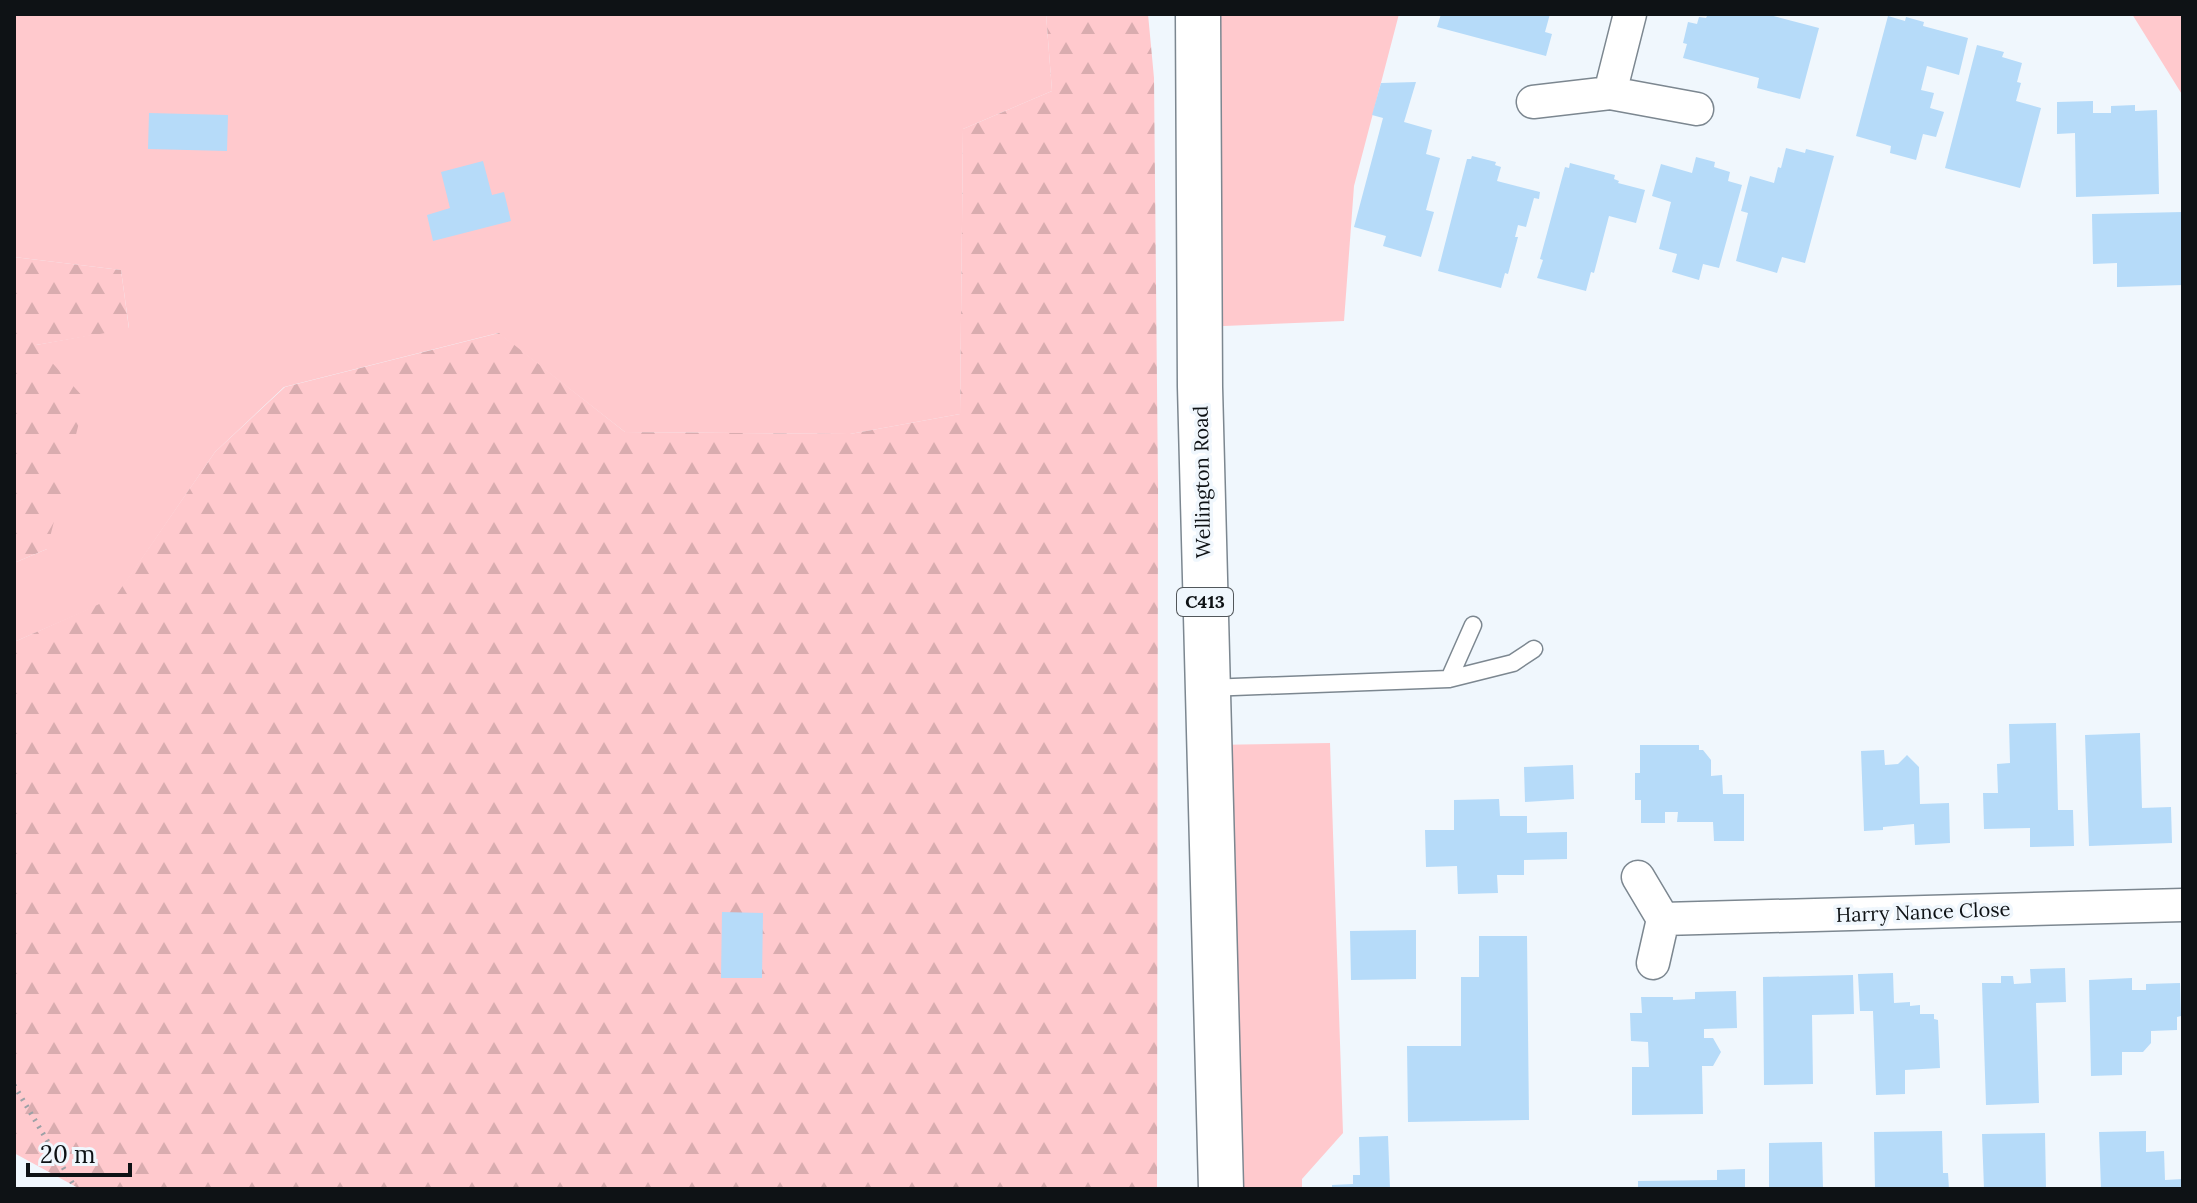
<svg xmlns="http://www.w3.org/2000/svg" width="2197" height="1203" viewBox="0 0 2197 1203" font-family="Lora,serif">
	<defs>
		<pattern id="forest-firs" width="22" height="20" patternUnits="userSpaceOnUse" patternTransform="scale(2)"><rect width="22" height="20" fill="#ffc9cd"/><path d="M5 1l3.5 6h-7zM16 11l3.5 6h-7z" fill="#d9acaf"/></pattern>
	</defs>
	<rect width="100%" height="100%" fill="#f0f7fd"/>
	<path fill="#ffc9cd" d="M14,14H1046L1052,91L963,129L960,414L850,434L625,432L498,333L284,387L215,452L115,598L14,642V563L47,549L36,345L129,328L121,270L14,257Z
		M1198,14H1399L1354,186L1344,321L1200,327Z
		M2132,14H2183V96Z
		M1330,743L1343,1133L1302,1179V1189H1223L1212,745Z"/>
	<path fill="url(#forest-firs)" d="M1046,14H1148L1154,78L1158,486L1157,1189H80L14,1153V642L115,597L215,452L285,387L499,333L625,432L850,434L960,414L963,129L1052,91Z
		M14,257L121,270L129,329L36,345L85,399L47,549L14,563Z"/>
	<path fill="#b6dbf9" d="M1441,14H1550L1545,32L1552,34L1546,56L1437,27Z
		M1708,14H1766L1819,28L1800,99L1757,88L1759,78L1683,58L1687,44L1683,43L1688,22L1697,24L1699,17L1706,18Z
		M1888,16L1905,21L1906,17L1924,22L1923,26L1968,38L1959,75L1927,66L1921,90L1934,93L1930,108L1944,112L1936,137L1923,134L1916,160L1890,153L1891,146L1856,136Z
		M1977,45L2004,52L2002,57L2022,63L2017,82L2021,83L2016,101L2041,108L2020,188L1945,168Z
		M1416,82L1404,122L1432,130L1426,154L1440,158L1426,210L1434,212L1421,257L1383,246L1386,236L1354,227L1383,118L1372,115L1381,83Z
		M2093,101V113H2111V106L2135,105V111L2157,110L2159,194L2076,197L2075,133L2057,134V102Z
		M149,113L228,115L227,151L148,149Z
		M1786,148L1805,153L1806,149L1834,156L1805,263L1782,257L1777,273L1736,261L1748,213L1741,211L1750,176L1774,183L1778,167L1781,168Z
		M1472,156L1496,162L1495,165L1501,167L1497,181L1540,192L1539,199L1534,198L1526,227L1518,225L1515,237H1518L1508,274L1505,273L1501,288L1438,271L1467,159H1471Z
		M1696,157L1715,162L1714,167L1730,172L1728,181L1742,185L1719,268L1703,264L1699,280L1672,272L1677,254L1659,249L1671,202L1652,196L1661,164L1692,173Z
		M483,161L492,195L504,192L511,221L433,241L427,215L450,208L441,172Z
		M1570,163L1615,175L1614,179L1619,181L1618,183L1645,190L1636,223L1609,216L1594,273L1591,272L1586,291L1537,278L1543,260L1540,259L1565,167L1569,168Z
		M2183,212V285L2117,287V263L2093,264L2092,214Z
		M2056,723L2058,810H2073L2074,846L2030,847V828L1984,829L1983,793H1998L1997,764L2010,763L2009,724Z
		M2140,733L2142,808L2171,807L2172,843L2089,846L2085,735Z
		M1640,745H1699V750H1703L1711,760V776L1722,775L1723,794H1744V841H1714L1713,822H1677L1678,812H1665V823H1641V800H1635V773H1640Z
		M1884,750L1885,765L1898,764L1907,755L1919,767L1920,804L1949,803L1950,843L1915,845L1914,824L1883,827V830L1864,831L1861,751Z
		M1573,765L1574,799L1525,802L1524,767Z
		M1499,799L1500,816H1527V833L1567,832V859L1524,860V875H1497L1498,893L1458,894L1457,866L1426,867L1425,830H1454V800Z
		M722,912L763,913L762,978H721Z
		M1416,930V979L1351,980L1350,931Z
		M1479,936H1527L1529,1120L1408,1122L1407,1046H1461V977H1479Z
		M2065,968L2066,1002L2036,1003L2039,1103L1986,1105L1982,983H2001V976H2013L2014,984L2031,983L2030,969Z
		M1893,973L1894,1003L1910,1002V1006L1920,1005V1014H1934V1019L1938,1020L1940,1068L1905,1070V1094L1876,1095L1873,1011H1860L1858,974Z
		M1853,975L1854,1014L1812,1015L1813,1084L1764,1085L1763,977Z
		M2132,978V990H2146V984L2180,983L2181,1016L2177,1017V1030L2151,1031V1043L2143,1052H2122V1075L2091,1076L2089,980Z
		M1736,991L1737,1028L1704,1029V1038H1713L1721,1052L1713,1066H1702L1703,1114L1632,1115V1067H1649L1648,1042L1631,1041L1630,1013H1642L1641,997H1673V1000L1695,999V992Z
		M1942,1131L1943,1173H1948L1949,1189H1875L1874,1132Z
		M2146,1131V1152L2164,1151L2165,1180L2183,1179V1189H2101L2099,1132Z
		M2045,1133L2046,1189H1984L1982,1134Z
		M1388,1136L1390,1189H1332V1185L1353,1184V1175H1360L1359,1137Z
		M1822,1142L1823,1189H1769V1143Z
		M1745,1169V1189H1638V1181L1717,1180V1170Z"/>
	<g fill="none" stroke-linecap="round" stroke-linejoin="round">
		<defs>
			<path id="service" d="M1449,679L1473,625
				M1208,688L1449,679L1513,663L1534,649"/>
			<path id="minor" d="M1610,93L1630,14
				M1533,102L1610,93L1697,109
				M1638,877L1663,919L1653,963
				M1663,919L2183,905"/>
			<path id="primary" d="M1198,14L1200,387L1221,1189"/>
		</defs>
		<use href="#service" stroke="#7c8790" stroke-width="19"/>
		<use href="#minor" stroke="#7c8790" stroke-width="35"/>
		<use href="#primary" stroke="#7c8790" stroke-width="47"/>
		<path stroke="#9ca1a6" stroke-width="5" stroke-dasharray="2 6" stroke-linecap="butt" d="M14,1085L76,1189"/>
		<use href="#service" stroke="#fff" stroke-width="16"/>
		<use href="#minor" stroke="#fff" stroke-width="32"/>
		<use href="#primary" stroke="#fff" stroke-width="44"/>
	</g>
	<g text-anchor="middle" stroke-width="7" stroke-linejoin="round" paint-order="stroke">
		<rect fill="#f0f7fd" stroke="#52575b" stroke-width="2" x="1177" y="588" width="56" height="28" rx="6"/>
		<g font-size="18" font-weight="bold" fill="#0e1215">
			<text x="1205" y="608">C413</text>
		</g>
		<g font-size="20" fill="#0e1215" stroke="#f0f7fd">
			<text transform="translate(1202 482) rotate(-91)" y="7">Wellington Road</text>
			<text transform="translate(1923 912) rotate(-2)" y="7">Harry Nance Close</text>
		</g>
	</g>
	<rect width="2197" height="1203" fill="none" stroke="#0e1215" stroke-width="32"/>
	<path d="M28 1163v12h102v-12" fill="none" stroke="#0e1215" stroke-width="4"/>
	<text x="40" y="1163" font-size="24" fill="#0e1215" stroke="#f0f7fd" stroke-width="6" paint-order="stroke">20 m</text>
</svg>
